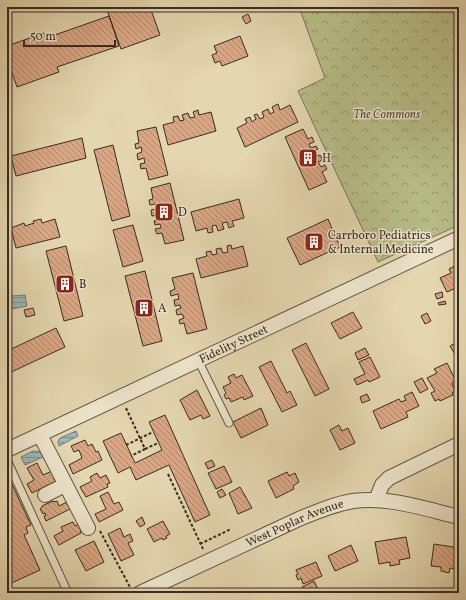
<svg xmlns="http://www.w3.org/2000/svg" width="466" height="600" viewBox="0 0 466 600" font-family="Vollkorn,serif">
	<defs>
		<pattern id="park-crowns" width="20" height="18" patternUnits="userSpaceOnUse"><rect width="20" height="18" fill="#b7bd88"/><path d="M2 6a3 3 0 1 1 6 0M12 15a3 3 0 1 1 6 0" fill="none" stroke="#969a6f"/></pattern>
		<pattern id="water-rules" width="6" height="5" patternUnits="userSpaceOnUse"><rect width="6" height="5" fill="#9cb6b7"/><path d="M0 2.5h6" fill="none" stroke="#809494"/></pattern>
		<pattern id="building-back-hatch" width="6" height="6" patternUnits="userSpaceOnUse"><rect width="6" height="6" fill="#daa785"/><path d="M-1 5l2 2M0 0l6 6M5-1l2 2" fill="none" stroke="#b2886c"/></pattern>
	</defs>
	<rect width="100%" height="100%" fill="#e4d6af"/>
	<filter id="stains"><feTurbulence type="fractalNoise" baseFrequency=".005" numOctaves="4"/><feColorMatrix values="0 0 0 0 .2 0 0 0 0 .09 0 0 0 0 .02 0 0 0 .5 -.17"/></filter>
	<radialGradient id="worn" r=".72"><stop offset=".6" stop-color="#630" stop-opacity="0"/><stop offset="1" stop-color="#630" stop-opacity=".3"/></radialGradient>
	<path fill="url(#park-crowns)" stroke="#787456" d="M299,7H459V225L378,262L298,91L325,78Z"/>
	<path fill="url(#water-rules)" stroke="#747e7c" d="M7,284L11,296L25,295L27,306L7,310Z
		M76,431L78,436L59,446L58,442L60,438Z
		M33,451L41,452L43,457L25,465L21,457Z"/>
	<path fill="url(#building-back-hatch)" stroke="#392b23" d="M111,7H150L160,35L121,49L107,10L111,8Z
		M248,14L251,21L246,24L242,17Z
		M109,16L119,46L57,67L59,72L17,87L7,59V46L44,33L46,38Z
		M240,36L248,56L222,66L220,61L215,63L212,55L217,53L214,46Z
		M278,104L280,110L290,105L298,122L245,147L237,128L247,123L245,119L250,117L252,122L256,119L254,115L257,114L260,119L264,117L262,112L268,109L270,114L274,112L272,107Z
		M198,110L199,115L211,112L216,131L168,145L163,125L174,122L173,117L178,116L180,121L184,120L182,115L188,113L190,118L195,117L193,112Z
		M156,127L168,175L149,180L146,168L141,169L140,164L145,163L144,158L138,160L137,154L142,152L141,147L136,149L135,144L139,143L137,131Z
		M303,129L308,139L312,137L314,142L309,144L311,148L316,146L318,149L314,151L317,156L320,155L323,160L318,162L321,167L325,165L327,169L322,172L327,182L309,190L285,137Z
		M82,138L86,158L16,176L11,156Z
		M113,145L130,216L112,221L94,150Z
		M170,183L184,240L165,244L162,233L157,234L155,229L161,228L160,224L155,225L154,221L159,220L158,215L152,216L151,210L156,209L155,204L150,205L149,200L153,199L151,188Z
		M239,199L244,218L232,221L234,226L229,228L227,222L222,223L224,229L218,231L216,225L212,226L213,232L208,233L207,228L196,231L191,212Z
		M41,219L42,223L55,219L60,237L16,248L11,228L24,223L25,226L34,223L33,221Z
		M328,219L340,247L300,265L287,238Z
		M133,225L143,261L123,267L113,230Z
		M231,245L232,249L243,246L248,266L201,278L196,259L207,256L206,252L211,251L212,255L217,254L216,249L221,248L223,253L228,252L227,246Z
		M66,246L83,316L64,321L46,251Z
		M459,264V288L458,287L447,292L440,278L451,273L449,269Z
		M145,271L162,341L143,346L125,276Z
		M193,273L207,329L187,334L184,323L180,324L179,320L184,318L182,314L177,315L176,310L181,308L180,305L175,306L174,300L179,299L178,294L171,296L170,291L175,289L172,278Z
		M442,292L443,297L437,299L435,294Z
		M445,301L446,304L439,305L438,303Z
		M33,308L35,315L26,317L24,310Z
		M353,312L362,328L340,339L331,323Z
		M427,313L431,321L425,324L421,316Z
		M56,328L65,347L7,374V351Z
		M306,343L329,389L315,396L292,350Z
		M456,343L459,348V354L456,356L450,346Z
		M365,348L369,355L358,360L355,353Z
		M370,357L380,377L369,382L368,380L357,385L354,379L365,374L359,362Z
		M271,361L287,393L290,391L297,405L282,412L259,367Z
		M447,363L456,381L452,383L455,391L452,393L453,395L440,401L439,399L435,401L431,393L435,391L427,378L437,373L434,369Z
		M234,374L236,378L242,375L253,396L244,400L243,397L231,402L229,398L226,399L224,395L226,393L223,387L231,383L228,377Z
		M422,378L428,389L420,393L414,382Z
		M197,390L210,416L203,419L201,415L190,420L180,400Z
		M412,392L419,406L406,412L408,417L381,429L373,411L399,399L401,402L406,400L404,396Z
		M367,394L370,400L362,403L360,397Z
		M261,408L268,425L241,438L233,422Z
		M165,415L210,515L195,522L169,465L136,480L130,467L118,473L103,441L121,433L135,463L162,450L149,422Z
		M339,425L342,431L348,428L355,443L340,450L330,430Z
		M85,440L88,446L92,444L96,452L98,451L102,460L73,474L69,465L82,458L79,450L74,452L71,446Z
		M212,460L215,466L208,469L205,463Z
		M37,463L43,475L52,471L56,479L55,480L56,481L32,493L27,484L34,480L27,468Z
		M224,466L232,482L216,489L208,473Z
		M287,472L289,476L295,473L299,482L293,486L294,489L276,498L268,481Z
		M97,473L100,478L106,475L110,483L107,484L108,487L86,497L80,487L92,481L90,477Z
		M11,482L31,525L26,527L28,533L24,535L40,570L7,585V484Z
		M240,487L252,508L238,514L229,493Z
		M222,489L226,495L220,498L217,492Z
		M108,492L114,504L119,502L123,510L99,522L95,514L106,509L100,496Z
		M53,501L54,502L57,501L59,506L67,502L70,509L46,521L44,516L46,515L45,513L43,514L40,509L42,507V506Z
		M142,517L145,524L140,527L136,521Z
		M163,521L170,534L166,536L167,538L163,540L162,538L154,542L147,529Z
		M73,522L75,526L79,524L82,530L80,531L81,533L59,545L54,536L63,531L61,527Z
		M120,528L124,537L130,534L133,541L128,543L134,555L121,561L108,534Z
		M406,537L410,558L399,560L400,564L390,566V562L379,564L375,542Z
		M94,541L104,562L86,571L75,550Z
		M434,544L459,548V570L450,568L449,573L441,571V567L431,566Z
		M351,545L358,561L335,571L328,556Z
		M316,562L322,576L303,584L301,578L298,580L296,575L298,574L296,570Z
		M314,581L320,593H305L302,587Z"/>
	<g fill="none" stroke-linecap="round" stroke-linejoin="round">
		<defs>
			<path id="lane" d="M198,360L229,423
				M7,460L68,593"/>
			<g id="street">
				<path d="M40,435L88,528"/>
				<path id="s1" d="M7,450L459,238"/>
				<path d="M45,495L65,485"/>
				<path d="M376,500L382,485L389,478L459,444"/>
				<path id="s2" d="M140,593L301,518C318,511 335,504 353,501C388,496 425,509 459,517"/>
			</g>
		</defs>
		<use href="#lane" stroke="#645646" stroke-width="9"/>
		<use href="#street" stroke="#645646" stroke-width="16"/>
		<path stroke="#392b23" stroke-width="2" stroke-dasharray="3 2" stroke-linecap="butt" d="M126,408L145,449L131,456
			M126,445L153,432
			M145,449L158,443
			M168,474L203,549
			M100,531L130,587
			M200,544L231,529"/>
		<use href="#lane" stroke="#ede4cb" stroke-width="7"/>
		<use href="#street" stroke="#ede4cb" stroke-width="14"/>
	</g>
	<defs>
		<symbol id="building-square" viewBox="-11 -11 22 22"><rect x="-9" y="-9" width="18" height="18" rx="4" fill="#8f2418" stroke="#ede4cb"/><path d="M-4-6H4V6H1V3H-1V6H-4ZM-2.5-4.3h1.7v1.8h-1.7ZM.8-4.3h1.7v1.8H.8ZM-2.5-1h1.7V.8h-1.7ZM.8-1h1.7V.8H.8Z" fill="#fff"/></symbol>
	</defs>
	<g fill-rule="evenodd">
		<use href="#building-square" x="297" y="147" width="22" height="22"/>
		<use href="#building-square" x="153" y="201" width="22" height="22"/>
		<use href="#building-square" x="303" y="231" width="22" height="22"/>
		<use href="#building-square" x="54" y="273" width="22" height="22"/>
		<use href="#building-square" x="133" y="297" width="22" height="22"/>
	</g>
	<g text-anchor="middle" stroke-width="3" stroke-linejoin="round" paint-order="stroke">
		<g font-size="12" font-style="italic" fill="#524837" stroke="#ede4cb">
			<text x="387" y="118">The Commons</text>
		</g>
		<g font-size="12" fill="#392b23" stroke="#ede4cb" text-anchor="start">
			<text x="322" y="162">H</text>
			<text x="178" y="216">D</text>
			<text x="328" y="239">Carrboro Pediatrics<tspan x="328" dy="14">&amp; Internal Medicine</tspan></text>
			<text x="79" y="288">B</text>
			<text x="158" y="312">A</text>
		</g>
		<g font-size="12" fill="#392b23" stroke="#ede4cb">
			<text dy="4" stroke="none"><textPath href="#s1" startOffset="250">Fidelity Street</textPath></text>
			<text dy="4" stroke="none"><textPath href="#s2" startOffset="170">West Poplar Avenue</textPath></text>
		</g>
	</g>
	<rect width="466" height="600" fill="none" stroke="#e4d6af" stroke-width="24"/>
	<rect x="8" y="8" width="450" height="584" fill="none" stroke="#392b23" stroke-width="2"/>
	<rect x="12" y="12" width="442" height="576" fill="none" stroke="#392b23"/>
	<path d="M24 40v6h91v-6" fill="none" stroke="#392b23" stroke-width="2"/>
	<text x="30" y="40" font-size="12" fill="#392b23" stroke="#ede4cb" stroke-width="3" paint-order="stroke">50 m</text>
	<rect width="100%" height="100%" filter="url(#stains)"/>
	<rect width="100%" height="100%" fill="url(#worn)"/>
</svg>
